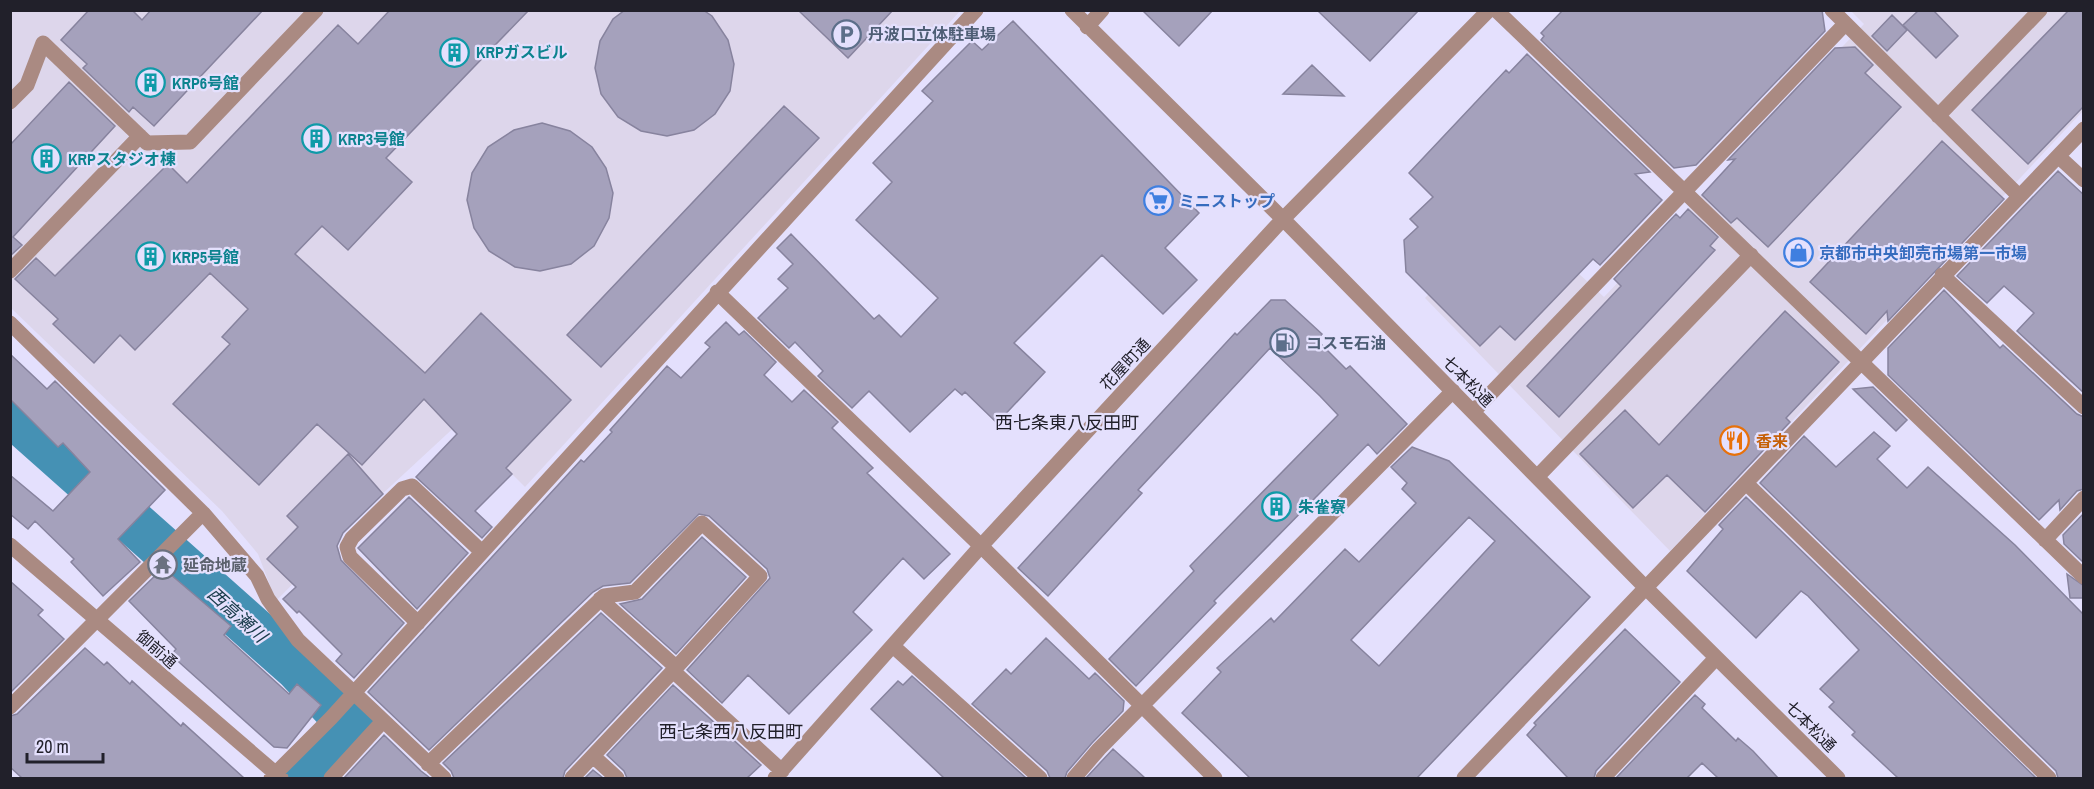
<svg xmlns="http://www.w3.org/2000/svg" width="2094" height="789" viewBox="0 0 2094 789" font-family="'Archivo Narrow','Noto Sans JP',sans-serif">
	<rect width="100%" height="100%" fill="#e4e0fd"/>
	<path fill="#ddd6eb" d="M10,11H960L525,487L460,422L365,510L276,601L258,554L222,511L11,308Z
		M1851,11H2083V111L1670,551L1425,298L1509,209L1604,297L1864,24Z"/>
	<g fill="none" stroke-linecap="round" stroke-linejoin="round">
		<path stroke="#4591b4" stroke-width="45" d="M10,413L297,668L352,727L305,778"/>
	</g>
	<path fill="#a5a1bc" stroke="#87839e" stroke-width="1.5" fill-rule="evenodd" d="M89,10H132L142,20L151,10H263L154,126L133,107L129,112L83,68L87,64L61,40Z
		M390,10H529L386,158L412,182L348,250L322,226L295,254L425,373L481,313L571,400L506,468L512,474L475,511L492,527L482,538L416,477L457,434L424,399L362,465L317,424L259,485L173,404L230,344L222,337L248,309L210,273L135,350L120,335L94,363L53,324L58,319L15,279L36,258L55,276L168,164L187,183L338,25L358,44Z
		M625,10H703L712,16L728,40L734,64L730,91L715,114L694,130L667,136L641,131L618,117L601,94L595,68L600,41L613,19Z
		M798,10H893L848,58Z
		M1142,10H1213L1179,46Z
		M1317,10H1419L1370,61Z
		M1563,10H1822L1825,31L1696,165L1674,168L1541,40L1544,36L1541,33Z
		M1919,10H1933L1958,36L1936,58L1903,25Z
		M2069,10H2084V106L2028,164L1972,110Z
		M1892,15L1907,30L1887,51L1872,36Z
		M1013,21L1199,213L1165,248L1197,280L1163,314L1102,255L1014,343L1045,372L997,423L965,392L962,395L955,389L910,432L869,391L852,408L818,376L823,371L795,342L789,348L758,318L788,288L778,279L793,264L777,248L791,234L874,319L879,315L901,337L938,298L856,220L892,182L873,163L933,101L922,91L972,41L982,50Z
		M1855,47L1873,65L1865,73L1901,107L1768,247L1737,218L1731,223L1702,195L1735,159L1728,160L1835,48Z
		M1527,54L1650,172L1635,174L1662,200L1600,265L1593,259L1515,340L1500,326L1480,346L1406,272L1404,240L1418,227L1410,219L1433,197L1409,173L1506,70L1509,73Z
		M1312,65L1344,96L1283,94Z
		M69,82L115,126L13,237L22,245L10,256V145Z
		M784,106L819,138L601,367L567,335Z
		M542,123L570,131L592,147L606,168L613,193L609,218L594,246L571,264L540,271L515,267L489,251L474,228L467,200L472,173L488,147L514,130Z
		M1942,141L2004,199L1888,321L1887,311L1866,334L1810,282Z
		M2058,171L2084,195V393L2017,331L2034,313L2004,286L1987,303L1957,276Z
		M1688,209L1718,237L1710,246L1715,250L1559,417L1527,386L1621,286L1614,279L1676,214L1680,218Z
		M1944,290L2000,348L2003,345L2077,414L2084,417V489L2077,491L2060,510L2059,500L2039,520L1888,375V348Z
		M1271,300H1285L1322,334L1317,340L1346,369L1350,366L1407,424L1377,454L1368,444L1214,601L1216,603L1136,686L1109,659L1194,571L1190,566L1338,415L1320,396L1270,348L1138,490L1142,493L1048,596L1018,568L1235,333L1237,335Z
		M1785,311L1839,362L1786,418L1790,422L1705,512L1667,475L1633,508L1580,454L1625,410L1659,445Z
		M726,322L739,335L744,331L776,362L764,375L792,402L804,390L838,422L832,428L873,468L867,473L950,554L924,579L903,558L853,612L872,630L789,714L748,675L722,703L687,670L770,578L767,569L709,516L699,514L630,583L603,586L593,592L429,750L368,692L581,460L584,462L612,432L610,430L667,366L681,378L710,347L705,343Z
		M10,354L47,389L55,381L165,490L118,539L140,562L103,596L71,562L74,559L35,521L28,529L10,514V475L53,511L90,472L63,443L58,447L10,399Z
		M1873,387L1907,420L1896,431L1853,389Z
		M1874,432L1890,446L1877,459L1907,488L1928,467L2015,545L2084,615V778H2058L2056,771L1760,483L1804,436L1836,467Z
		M1412,447L1449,461L1590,597L1417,778H1250L1182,713L1221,672L1217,668L1271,618L1274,622L1345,549L1359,562L1416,503L1402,489L1407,483L1391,467ZM1469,517L1495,541L1379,666L1351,640Z
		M348,454L383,494L343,533L337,546L341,560L404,623L354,678L336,661L342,654L299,611L297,613L283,599L296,587L267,559L298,527L287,516Z
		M409,497L468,553L417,609L358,548Z
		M1746,497L2036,778H1898L1852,735L1855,732L1829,707L1834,702L1820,689L1859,650L1808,596L1801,591L1756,638L1687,571L1723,529L1719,525Z
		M2084,513V563L2064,544L2063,535Z
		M702,537L746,577L676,654L620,604L642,599Z
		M163,568L231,626L224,635L289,694L297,684L321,705L287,748L274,747L171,655L176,649L129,601Z
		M2067,574L2084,586V598H2070Z
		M10,581L43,610L38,615L64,639L10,693Z
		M601,613L662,668L565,771L563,778H454L451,771L443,763Z
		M1625,629L1680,682L1596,771L1594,778H1568L1527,735L1536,725L1534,723Z
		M1046,638L1089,679L1095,673L1124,701L1123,711L1092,743L1067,772L1065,778H1050L1047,771L972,704L1006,669L1011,674Z
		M85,648L104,665L107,662L130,684L132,681L181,726L183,723L244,778H22L10,767V716L17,714Z
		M912,676L1026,778H944L871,709L898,681L903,685Z
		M673,685L761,765L747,778H627L624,771L607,755Z
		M1695,695L1705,704L1702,708L1736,741L1738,738L1753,751L1778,778H1718L1702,763L1687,778H1616Z
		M384,735L421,771L430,778H344Z
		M1113,749L1145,778H1086Z
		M593,770L603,778H585Z"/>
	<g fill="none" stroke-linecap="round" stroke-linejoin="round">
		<path stroke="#aa8a82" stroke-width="15" d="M1072,10L1283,219L1645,587L1838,778
			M1496,10L2084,577
			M1832,10L2018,195
			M1087,27L1102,10
			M10,102L27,85L43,43L147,143L190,142L316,10
			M1938,116L2040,10
			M2058,156L2084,180
			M10,271L140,136
			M1942,275L2084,407
			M717,292L981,546L1215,778
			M10,323L203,513L257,576L268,599L298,640L444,778
			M1473,412L1845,24
			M1537,477L1751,255
			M1746,483L2049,778
			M2045,540L2084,498
			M10,545L281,778
			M600,599L676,667
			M418,623L350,557L347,547L352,538L402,489L412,486L482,552
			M894,647L1040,778
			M10,707L203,513
			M593,756L617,778
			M428,764L604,596L635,592L702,523L760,576L673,671
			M271,778L331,718L976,10
			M331,778L383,721
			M572,778L673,671L782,771
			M775,778L981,546L1283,219L1489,10
			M1074,778L1099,749L1453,391
			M1464,778L2084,129
			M1603,778L1716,658"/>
	</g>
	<defs>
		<symbol id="parking-ring" viewBox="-11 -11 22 22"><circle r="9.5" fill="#e4e0fd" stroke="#5c6f8a" stroke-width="1.5"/><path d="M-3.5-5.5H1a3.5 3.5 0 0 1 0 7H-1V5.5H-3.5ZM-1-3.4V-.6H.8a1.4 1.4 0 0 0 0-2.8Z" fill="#5c6f8a"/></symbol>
		<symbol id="building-ring" viewBox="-11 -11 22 22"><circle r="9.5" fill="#e4e0fd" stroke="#0f9aa8" stroke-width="1.5"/><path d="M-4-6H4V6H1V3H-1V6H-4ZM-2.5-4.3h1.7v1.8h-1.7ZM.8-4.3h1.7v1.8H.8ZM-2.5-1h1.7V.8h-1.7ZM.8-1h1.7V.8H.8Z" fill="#0f9aa8"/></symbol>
		<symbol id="supermarket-ring" viewBox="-11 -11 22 22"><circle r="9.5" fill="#e4e0fd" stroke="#3f7fe0" stroke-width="1.5"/><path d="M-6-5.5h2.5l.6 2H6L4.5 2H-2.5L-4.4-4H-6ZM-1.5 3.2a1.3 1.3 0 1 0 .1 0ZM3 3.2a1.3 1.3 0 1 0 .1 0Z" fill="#3f7fe0"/></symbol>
		<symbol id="shop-ring" viewBox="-11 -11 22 22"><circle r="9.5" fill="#e4e0fd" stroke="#3f7fe0" stroke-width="1.5"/><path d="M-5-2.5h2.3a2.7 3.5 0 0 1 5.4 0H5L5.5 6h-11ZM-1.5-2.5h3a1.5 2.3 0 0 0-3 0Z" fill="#3f7fe0"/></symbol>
		<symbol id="fuel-ring" viewBox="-11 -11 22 22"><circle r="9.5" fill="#e4e0fd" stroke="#5c6f8a" stroke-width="1.5"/><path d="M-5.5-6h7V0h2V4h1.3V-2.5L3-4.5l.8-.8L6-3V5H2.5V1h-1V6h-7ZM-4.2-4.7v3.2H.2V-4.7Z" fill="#5c6f8a"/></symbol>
		<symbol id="restaurant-ring" viewBox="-11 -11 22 22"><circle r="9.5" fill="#e4e0fd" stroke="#e8710a" stroke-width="1.5"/><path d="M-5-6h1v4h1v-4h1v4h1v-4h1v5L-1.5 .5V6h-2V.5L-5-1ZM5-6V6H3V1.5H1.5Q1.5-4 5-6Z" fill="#e8710a"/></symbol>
		<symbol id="temple-ring" viewBox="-11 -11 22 22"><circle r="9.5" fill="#e4e0fd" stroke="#6b7280" stroke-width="1.5"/><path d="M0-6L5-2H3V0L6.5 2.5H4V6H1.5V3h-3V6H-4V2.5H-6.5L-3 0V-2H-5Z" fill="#6b7280"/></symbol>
	</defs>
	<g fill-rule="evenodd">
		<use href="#parking-ring" x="830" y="18" width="33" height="33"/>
		<use href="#building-ring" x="438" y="36" width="33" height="33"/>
		<use href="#building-ring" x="134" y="66" width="33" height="33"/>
		<use href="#building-ring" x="300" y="122" width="33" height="33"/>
		<use href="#building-ring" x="30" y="142" width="33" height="33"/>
		<use href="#supermarket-ring" x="1142" y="184" width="33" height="33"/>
		<use href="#shop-ring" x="1782" y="236" width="33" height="33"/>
		<use href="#building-ring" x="134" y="240" width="33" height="33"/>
		<use href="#fuel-ring" x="1268" y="326" width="33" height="33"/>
		<use href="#restaurant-ring" x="1718" y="424" width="33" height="33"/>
		<use href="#building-ring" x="1260" y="490" width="33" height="33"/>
		<use href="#temple-ring" x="146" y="548" width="33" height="33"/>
	</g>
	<g text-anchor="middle" stroke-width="4.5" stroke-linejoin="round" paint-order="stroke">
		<g font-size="16" font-weight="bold" fill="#4e5e75" stroke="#e4e0fd" text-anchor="start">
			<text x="868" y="40">丹波口立体駐車場</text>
			<text x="1306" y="349">コスモ石油</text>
		</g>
		<g font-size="16" font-weight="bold" fill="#0d838f" stroke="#e4e0fd" text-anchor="start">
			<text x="476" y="58">KRPガスビル</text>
			<text x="172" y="89">KRP6号館</text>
			<text x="338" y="145">KRP3号館</text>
			<text x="68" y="165">KRPスタジオ棟</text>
			<text x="172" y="263">KRP5号館</text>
			<text x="1298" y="513">朱雀寮</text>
		</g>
		<g font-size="16" font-weight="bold" fill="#366cbe" stroke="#e4e0fd" text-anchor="start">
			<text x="1179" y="207">ミニストップ</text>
			<text x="1819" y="259">京都市中央卸売市場第一市場</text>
		</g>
		<g font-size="16" fill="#21202a" stroke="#e4e0fd">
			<text transform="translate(1125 364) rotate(-47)" y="6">花屋町通</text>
			<text transform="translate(1468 381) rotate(45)" y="6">七本松通</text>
			<text transform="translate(157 649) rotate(41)" y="6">御前通</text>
			<text transform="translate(1811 726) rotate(45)" y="6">七本松通</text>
		</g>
		<g font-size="16" font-weight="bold" fill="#c56008" stroke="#e4e0fd" text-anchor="start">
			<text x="1756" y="447">香来</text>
		</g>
		<g font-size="16" font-weight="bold" fill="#5b616d" stroke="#e4e0fd" text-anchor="start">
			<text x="183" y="571">延命地蔵</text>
		</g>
		<g font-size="18" fill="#21202a" stroke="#e4e0fd">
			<text x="1067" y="429">西七条東八反田町</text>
			<text x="731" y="738">西七条西八反田町</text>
		</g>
		<g font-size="18" font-style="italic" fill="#173a49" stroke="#e4e0fd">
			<text transform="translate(237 615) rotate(42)" y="6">西高瀬川</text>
		</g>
	</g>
	<rect width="2094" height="789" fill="none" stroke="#21202a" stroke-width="24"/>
	<path d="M27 753v9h76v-9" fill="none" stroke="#21202a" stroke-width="3"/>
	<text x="36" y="753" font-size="18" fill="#21202a" stroke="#e4e0fd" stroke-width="4.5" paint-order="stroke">20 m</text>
</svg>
